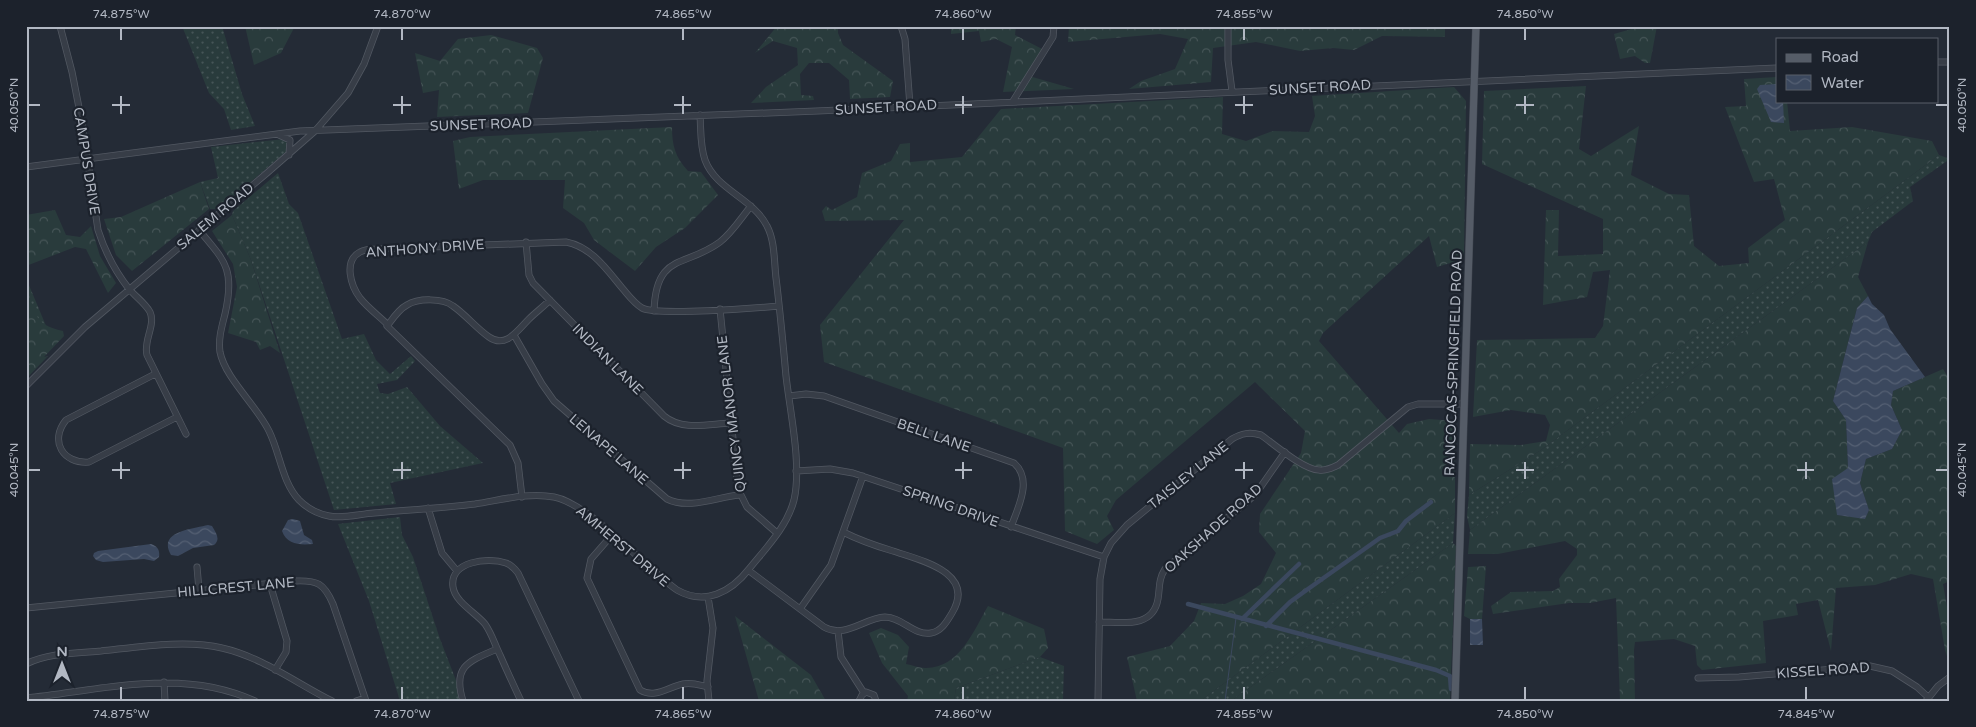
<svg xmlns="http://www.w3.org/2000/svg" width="1976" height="727" viewBox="0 0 1976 727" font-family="'Varela Round',sans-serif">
	<defs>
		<pattern id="grass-dots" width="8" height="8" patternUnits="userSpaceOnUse" patternTransform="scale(1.25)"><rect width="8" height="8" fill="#293b3c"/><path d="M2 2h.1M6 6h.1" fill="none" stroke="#465557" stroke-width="1.8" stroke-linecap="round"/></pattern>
		<pattern id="forest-crowns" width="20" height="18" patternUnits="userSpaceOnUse" patternTransform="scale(1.25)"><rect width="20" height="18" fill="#293b3c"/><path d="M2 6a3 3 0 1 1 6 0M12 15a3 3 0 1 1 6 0" fill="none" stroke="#465557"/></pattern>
		<pattern id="water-waves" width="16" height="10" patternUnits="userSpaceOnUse" patternTransform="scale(1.25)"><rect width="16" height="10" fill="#3b485e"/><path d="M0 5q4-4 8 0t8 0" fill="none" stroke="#556073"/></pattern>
	</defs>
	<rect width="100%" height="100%" fill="#242b36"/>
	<path fill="url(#grass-dots)" d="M182,26H222L242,94L255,126L231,130L224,109L209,93Z
		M284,139L287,143L288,150L219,209H210L200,182L218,178L211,147Z
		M1939,155L1950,159L1910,187L1913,201L1872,232L1868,242L1470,530L1467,516L1469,495L1541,450Z
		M278,173L289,204L298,213L342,339L364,334L376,360L390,374L411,356L415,361L397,380L377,384L380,393L388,394L407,387L440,426L483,463L390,483L396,504L334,510L251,260L232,215L233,211Z
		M26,278L54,345L26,353Z
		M1455,513L1453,543L1231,701H1200Z
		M400,517L402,535L413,557L440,639L464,701H400L369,601L338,524Z
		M1040,657L1064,666L1063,701H954L956,688Z"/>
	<path fill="url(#forest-crowns)" d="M245,26H295L281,53L254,65Z
		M777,26H838V33L843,45L893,81L890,97L850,99L849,80L829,63H809L800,74L801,95L813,96L814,100L751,103L766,87L798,65L797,48L773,41L755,53Z
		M951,26H1016L1015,35L1046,51L1029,76L1074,89L1003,92L1012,47L996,39L981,42L979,31L951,34Z
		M1071,26H1445V37L1382,36L1354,50L1333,48L1300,51L1256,42L1213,48L1211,82L1129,89L1141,81L1175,69L1188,39L1160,34L1068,42L1069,27Z
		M1642,26H1657L1650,63H1645L1635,56L1620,59L1614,34Z
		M491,35L537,48L543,58L528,113L437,117L439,90L423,93L415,53L440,61L458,39Z
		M1777,77V101H1787L1790,131L1852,127L1932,141L1939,155L1541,450L1469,495L1470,444L1521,445L1546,441L1550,425L1545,415L1511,410L1473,417L1477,340L1595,338L1603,326L1610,270L1593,272L1587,297L1543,305L1546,210H1559L1558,256L1603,254V219L1482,164L1484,91L1586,86L1579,149L1591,156L1639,126L1631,175L1669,194L1689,195L1694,246L1719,266L1749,263L1748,248L1785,220L1774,179L1754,182L1725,107L1746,106L1744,79Z
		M1454,87L1466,101L1464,259L1437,267L1429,236L1323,333L1319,341L1399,433L1407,424L1429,419L1455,421V513L1200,701H1137L1127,657L1170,646L1194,621L1201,603L1225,604L1243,596L1261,584L1276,553L1259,532L1260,514L1301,453L1305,431L1255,382L1116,500L1107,516L1114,530L1097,544L1065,531L1063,448L824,362L820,325L904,220L825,221L822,211L826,206L832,210L857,197L862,173L891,161L900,144L910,143V162L962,157L1001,109L1223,97L1222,134L1246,141L1273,131L1309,132L1315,116L1312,96Z
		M672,127C672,145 675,157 688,171L701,172L718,195L685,228L656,247L635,271L594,240L584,223L563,208L565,180H483L459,189L453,141L470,137Z
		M200,182L209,209L132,271L116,255L104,219L121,217Z
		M55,210L66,235L80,237L91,226L100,256L116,283L108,293L86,249L75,247L26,266V215Z
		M232,215L251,260L280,353L270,346L260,350L256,342L228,333L237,287L233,264L212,231Z
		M1868,242L1858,277L1868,296L1857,308L1833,401L1846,420L1848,468L1837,515L1865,518L1869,510L1860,483L1866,459L1892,449L1902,430L1891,405L1893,391L1943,369L1950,380V442L1947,479L1950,480V581L1943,584L1950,624V665L1945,650L1933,579L1911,574L1875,585L1836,588L1831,651L1818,600L1796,604L1798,615L1763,621L1766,663L1702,670L1697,665L1695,646L1674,639L1635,642L1634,650L1635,701H1620L1616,598L1590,603H1569L1493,614L1491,606L1511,592L1553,591L1560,587L1559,579L1577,555V549L1565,541L1498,554H1468L1470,530Z
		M26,286C35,311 33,325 63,331L64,336L44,357L48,356L26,379Z
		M1453,543L1456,546L1450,701H1231Z
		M1486,566L1482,619H1470L1464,616L1468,567Z
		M988,606L1044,629L1048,648L1040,657L956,688L954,701H907L908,696L882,663L869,633L881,628L898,635L909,647L906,664C912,665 919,668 925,668C959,669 974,630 988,606Z
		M735,616L811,675L826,701H759Z"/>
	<path fill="url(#water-waves)" d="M1777,84V101H1783L1784,123L1771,122L1757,89L1760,85Z
		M1868,296L1872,304L1884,315L1890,329L1925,377L1893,391L1891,405L1902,430L1892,449L1866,459L1860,483L1869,510L1865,519L1837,515L1832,479L1848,468L1846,420L1833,401L1857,308Z
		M293,519L300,521L304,535L312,540L313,544C300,545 287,545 282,531L288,520Z
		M208,525L212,526C216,533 221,539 214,545L193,548L178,556L171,555C157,531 193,529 208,525Z
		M151,544C158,546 160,551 159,557L154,561L144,559L103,562L96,560L93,556L94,553L98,551Z
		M1470,619H1482L1483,645H1470Z"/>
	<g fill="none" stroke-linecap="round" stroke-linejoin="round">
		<path stroke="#3b485e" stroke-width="1" d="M1225,701L1236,618"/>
		<path stroke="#3b485e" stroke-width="4.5" d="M1188,604L1436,670L1450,676L1451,689
			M1242,619L1299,564
			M1266,626L1290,602L1308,589L1380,538L1398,531L1406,521L1431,502"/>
		<defs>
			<path id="minor" d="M60,26L72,72L82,123L98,230C105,252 115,271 129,289C135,296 146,304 150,312C156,325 143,341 147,355L186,434
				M901,26L905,39L910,106
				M1228,26V60L1232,91
				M1937,62H1950
				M1013,101L1053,37L1054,26
				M279,135L290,140L289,155
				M26,167L300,131L817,111L1777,68
				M199,230C226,262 235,270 225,314C222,326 218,339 220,352C225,378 257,406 269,431C280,453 282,482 299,500C307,508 318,514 329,516C342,519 360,514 374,513C408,510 442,508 475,504C501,500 529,492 554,497C590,504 644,567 677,590C705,606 731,592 749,569C766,548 787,527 794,500C802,465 790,412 786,376C783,343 780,310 776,278C774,261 775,241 767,226C753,198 716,190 705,160C700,146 701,130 700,115
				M526,242L529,275L533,283L664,416C682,431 708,424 730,423
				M720,309L738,489L747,507L777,533
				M654,311C656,252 685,268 720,242C732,233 741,218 751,206
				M388,325C393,318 399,309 407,305C418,298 443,298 453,306C466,315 476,328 489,337C506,349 518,330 529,319C535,313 543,307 550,300
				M514,335L542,384L554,401L667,499C689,510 717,497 739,495
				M155,374L66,420C49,441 63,464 89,462L177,417
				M26,386L85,327L267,173L315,131L348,93L364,64L378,26
				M789,396L806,394L824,396L1014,463C1033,480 1018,507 1011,527
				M796,471L830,469L853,473L1104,557
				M522,497L518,463L510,445L387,326L388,325C379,316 368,308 360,298C351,286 343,261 360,252C365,249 373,249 379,249L566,242C592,247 607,270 623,289C629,296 634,303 642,308C658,316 757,308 779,306
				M428,508L442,553L457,571
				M612,535L591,559L587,578L640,690C655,699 668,687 683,684C692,682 699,685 708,687
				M197,567L199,590
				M748,570L824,627C845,639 864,618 885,617C902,617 914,636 931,633C942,631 947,621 952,613C977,572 919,560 893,551C876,546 859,540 843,532
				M270,584L287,641L286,652L275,670
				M708,597L713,628L707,681L709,701
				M26,608L295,581C317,580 324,583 333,604L366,701
				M800,609L831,565L863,476
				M1099,622C1121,622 1153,629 1158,599C1160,588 1158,580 1165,569L1255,495L1285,452
				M838,631L841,657L864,693
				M26,664C48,653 77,653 101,651C138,647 186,639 222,648C262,657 296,683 332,701
				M1698,678L1739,677L1870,666L1892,671L1917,687L1928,697
				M164,682L165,701
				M26,698C103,690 181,667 255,701
				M356,701L365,698
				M463,701C452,666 469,661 497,649
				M521,701C514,686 507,671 500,655C495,645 492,634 485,624C476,613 455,602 453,587C449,561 488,557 506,563C511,565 515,569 518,573L579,701
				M859,701L862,695L866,692L874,695L876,701
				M1098,701L1100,579L1104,557L1111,543L1127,525L1232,439C1242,433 1250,432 1261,435C1275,445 1304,470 1319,470C1326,471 1332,468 1338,465L1408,407L1418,404H1463
				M1926,701L1938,686L1950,677"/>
			<path id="major" d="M1455,701L1476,26"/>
		</defs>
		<use href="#minor" stroke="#525862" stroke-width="7"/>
		<use href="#major" stroke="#404650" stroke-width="8"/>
		<use href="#minor" stroke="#373d47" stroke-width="5.5"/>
		<use href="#major" stroke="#555c67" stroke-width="7"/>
	</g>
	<path fill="none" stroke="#b2b8c3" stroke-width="2" d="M121,28V40M402,28V40M683,28V40M963,28V40M1244,28V40M1525,28V40M121,96V114M402,96V114M683,96V114M963,96V114M1244,96V114M1525,96V114M28,105H40M112,105H130M393,105H411M674,105H691M955,105H972M1235,105H1253M1516,105H1534M1936,105H1948M121,462V479M402,462V479M683,462V479M963,462V479M1244,462V479M1525,462V479M1806,462V479M28,470H40M112,470H130M393,470H411M674,470H691M955,470H972M1235,470H1253M1516,470H1534M1797,470H1814M1936,470H1948M121,687V700M402,687V700M683,687V700M963,687V700M1244,687V700M1525,687V700M1806,687V700"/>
	<g text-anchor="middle" stroke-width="4.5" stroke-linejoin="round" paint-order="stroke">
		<g font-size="14" fill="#b2b8c3" stroke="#1c222c">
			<text transform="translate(1320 87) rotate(-3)" y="5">SUNSET ROAD</text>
			<text transform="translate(886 107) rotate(-3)" y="5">SUNSET ROAD</text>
			<text transform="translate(481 124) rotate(-2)" y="5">SUNSET ROAD</text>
			<text transform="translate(87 161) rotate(81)" y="5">CAMPUS DRIVE</text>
			<text transform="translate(215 216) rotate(-40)" y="5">SALEM ROAD</text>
			<text transform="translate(425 248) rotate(-4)" y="5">ANTHONY DRIVE</text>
			<text transform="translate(608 359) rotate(45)" y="5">INDIAN LANE</text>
			<text transform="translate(1453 363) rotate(-88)" y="5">RANCOCAS-SPRINGFIELD ROAD</text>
			<text transform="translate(731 414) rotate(-97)" y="5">QUINCY MANOR LANE</text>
			<text transform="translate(934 435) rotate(19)" y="5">BELL LANE</text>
			<text transform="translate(609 449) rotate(41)" y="5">LENAPE LANE</text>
			<text transform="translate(1188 475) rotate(-39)" y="5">TAISLEY LANE</text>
			<text transform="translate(951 506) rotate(19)" y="5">SPRING DRIVE</text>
			<text transform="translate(1213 528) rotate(-42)" y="5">OAKSHADE ROAD</text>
			<text transform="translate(623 546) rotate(40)" y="5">AMHERST DRIVE</text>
			<text transform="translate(236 587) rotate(-5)" y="5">HILLCREST LANE</text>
			<text transform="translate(1823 670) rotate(-4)" y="5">KISSEL ROAD</text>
		</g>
	</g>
	<rect width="1976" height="727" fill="none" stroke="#1c222c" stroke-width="55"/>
	<rect x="1776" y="38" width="162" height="65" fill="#1c222c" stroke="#585e68"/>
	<rect x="1786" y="54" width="25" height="8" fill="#555c67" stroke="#585e68"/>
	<text x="1821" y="62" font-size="15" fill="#b2b8c3">Road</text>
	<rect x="1786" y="75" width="25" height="15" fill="url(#water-waves)" stroke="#585e68"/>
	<text x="1821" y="88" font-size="15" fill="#b2b8c3">Water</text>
	<g transform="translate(62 664)" stroke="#1c222c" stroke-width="4" paint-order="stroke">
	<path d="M0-4L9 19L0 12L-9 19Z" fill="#b2b8c3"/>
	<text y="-8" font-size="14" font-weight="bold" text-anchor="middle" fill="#b2b8c3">N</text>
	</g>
	<rect x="28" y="28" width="1920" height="672" fill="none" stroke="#b2b8c3" stroke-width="2"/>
	<g font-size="12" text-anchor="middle" fill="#b2b8c3">
		<text x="121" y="18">74.875°W</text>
		<text x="402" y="18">74.870°W</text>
		<text x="683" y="18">74.865°W</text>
		<text x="963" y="18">74.860°W</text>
		<text x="1244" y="18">74.855°W</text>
		<text x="1525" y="18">74.850°W</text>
		<text transform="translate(14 105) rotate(-90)" y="4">40.050°N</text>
		<text transform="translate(1962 105) rotate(-90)" y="4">40.050°N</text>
		<text transform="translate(14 470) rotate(-90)" y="4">40.045°N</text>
		<text transform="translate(1962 470) rotate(-90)" y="4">40.045°N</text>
		<text x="121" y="718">74.875°W</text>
		<text x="402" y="718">74.870°W</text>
		<text x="683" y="718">74.865°W</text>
		<text x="963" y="718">74.860°W</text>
		<text x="1244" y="718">74.855°W</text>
		<text x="1525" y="718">74.850°W</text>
		<text x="1806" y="718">74.845°W</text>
	</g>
</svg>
